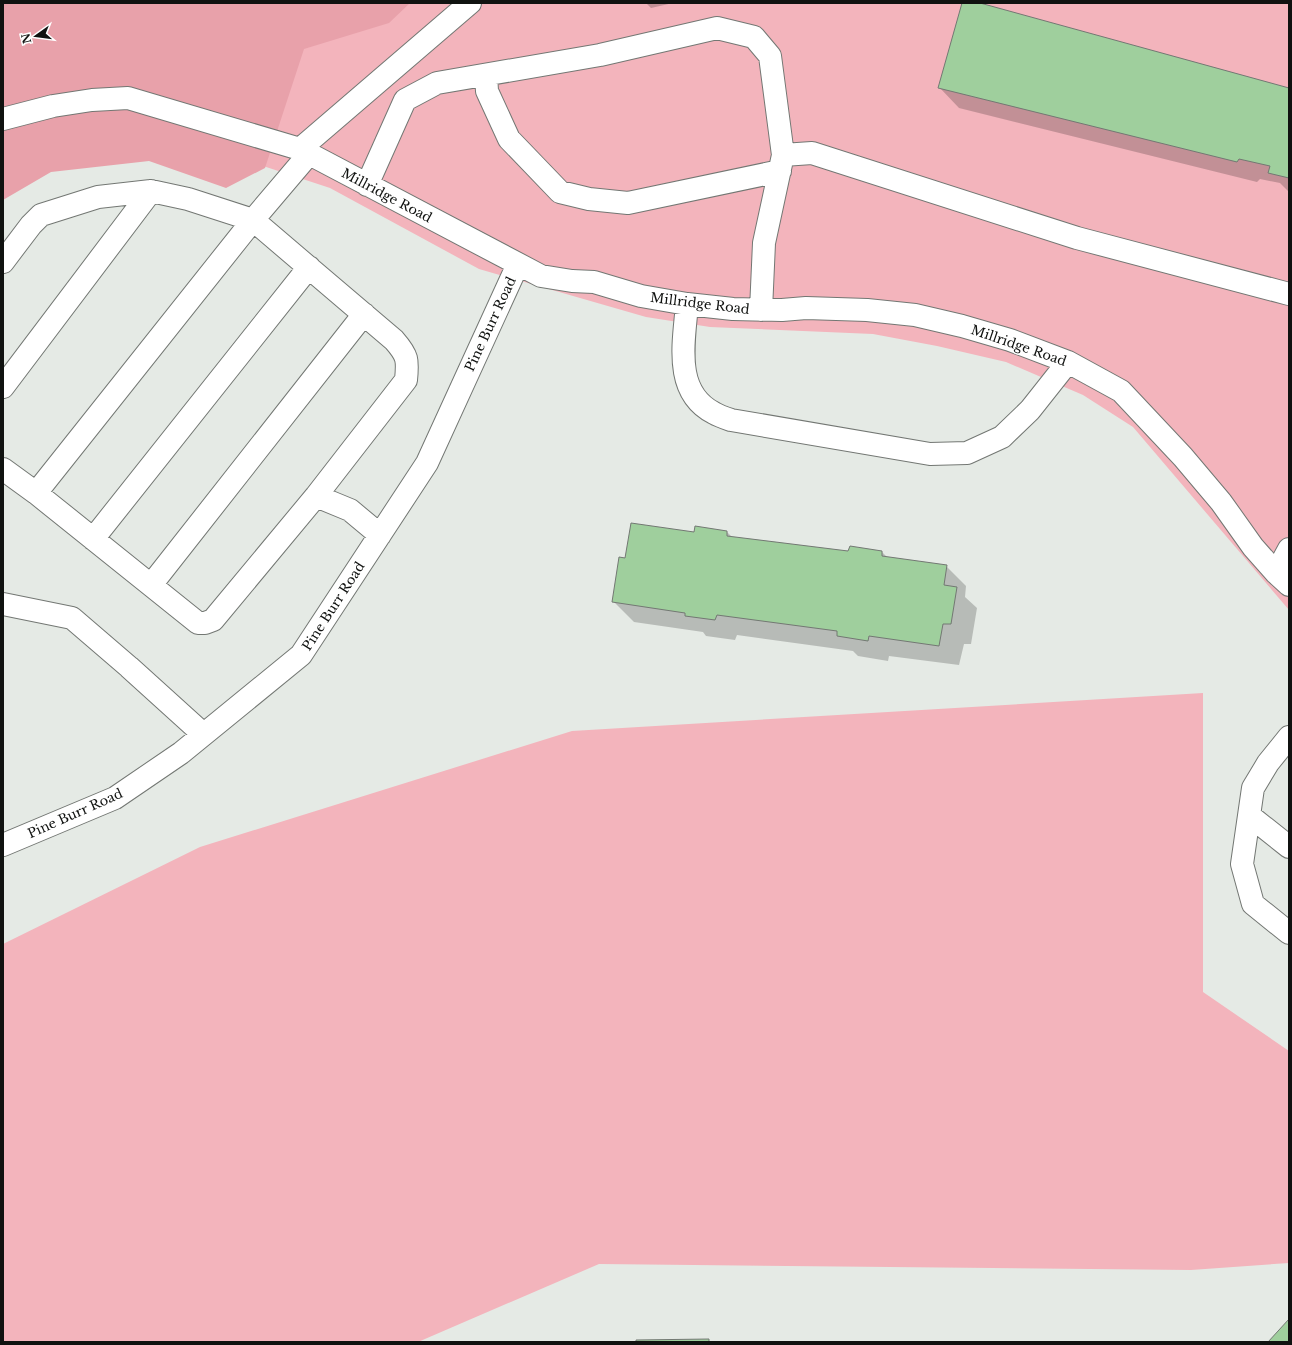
<svg xmlns="http://www.w3.org/2000/svg" width="1292" height="1345" viewBox="0 0 1292 1345" font-family="'Libre Baskerville',serif">
	<rect width="100%" height="100%" fill="#e5eae5"/>
	<path fill="#f3b4bc" d="M3,3H1289V610L1133,427L1083,395L1006,362L937,346L873,334L710,327L646,317L479,269L330,188L215,150Z
		M1203,693V992L1289,1051V1263L1191,1270L599,1264L418,1342H3V944L200,847L572,731Z"/>
	<path fill="#e8a1aa" d="M3,3H410L389,23L304,49L265,168L226,188L149,161L51,172L3,200Z"/>
	<path fill="#0003" d="M646,3H673L651,8Z
		M963,3H977L1289,89V192L1280,183L1260,179L1257,182L959,108L939,87Z
		M727,532L733,538L849,552H882L887,557L946,566L966,586L965,597L977,608L971,644H964L959,665L889,656L888,661L858,656L853,651L737,635L735,640L706,636L703,632L634,622L613,601L626,560L695,533Z"/>
	<path fill="#9fcf9d" stroke="#737873" d="M962,3H980L1289,88V178L1268,173L1270,166L1239,159L1237,162L938,88Z
		M631,523L694,532L695,526L727,531V536L848,551L850,546L882,551V556L947,565L944,585L957,587L951,624H943L939,646L869,636L868,641L837,636V631L717,615L715,620L685,616V613L612,602L619,557L625,558Z
		M1289,1319V1342H1268Z
		M709,1339V1342H636V1340Z"/>
	<g fill="none" stroke-linecap="round" stroke-linejoin="round">
		<defs>
			<path id="minor" d="M486,75L487,91L509,139L560,192L589,199L628,203L780,171
				M3,119L53,106L92,100L128,98L300,149L541,276L572,281L594,282L641,296L687,304L733,309L782,310L806,308L867,310L915,315L962,326L1010,340L1068,362L1121,391L1183,457L1221,502L1253,547L1276,573L1289,585
				M300,149L470,3
				M367,185L405,100L437,83L600,55L717,28L754,37L770,56L783,155
				M3,262L31,225L41,215L98,197L151,191L188,199L253,220L394,340C408,356 408,360 406,380L316,496L213,620L205,623H198L36,493L3,469
				M687,304C684,342 673,392 714,413C719,416 725,418 731,420L930,454L967,453L1002,437L1030,410L1068,362
				M761,310L764,243L783,155L812,153L1077,238L1289,294
				M3,387L151,191
				M36,493L253,220L309,154
				M316,496L350,510L380,535
				M93,539L309,267
				M1276,573L1289,549
				M151,585L364,314
				M3,604L72,618L129,667L203,734
				M1289,737L1268,763L1253,788L1242,864L1253,904L1289,933
				M1250,816L1289,847
				M3,845L115,798L181,753L301,655L427,463L518,264"/>
		</defs>
		<use href="#minor" stroke="#737773" stroke-width="24"/>
		<use href="#minor" stroke="#fff" stroke-width="22"/>
	</g>
	<g text-anchor="middle" stroke-width="3" stroke-linejoin="round" paint-order="stroke">
		<g font-size="13" fill="#101210" stroke="#fff">
			<text transform="translate(387 195) rotate(28)" y="5">Millridge Road</text>
			<text transform="translate(700 303) rotate(7)" y="5">Millridge Road</text>
			<text transform="translate(490 324) rotate(-65)" y="5">Pine Burr Road</text>
			<text transform="translate(1019 345) rotate(19)" y="5">Millridge Road</text>
			<text transform="translate(333 606) rotate(-57)" y="5">Pine Burr Road</text>
			<text transform="translate(75 813) rotate(-24)" y="5">Pine Burr Road</text>
		</g>
	</g>
	<rect width="1292" height="1345" fill="none" stroke="#101210" stroke-width="8"/>
	<g transform="translate(36 36) rotate(256)" stroke="#ffffff" stroke-width="3" paint-order="stroke">
	<path d="M0-3L7 15L0 10L-7 15Z" fill="#101210"/>
	<text y="-6" font-size="11" font-weight="bold" text-anchor="middle" fill="#101210">N</text>
	</g>
</svg>
